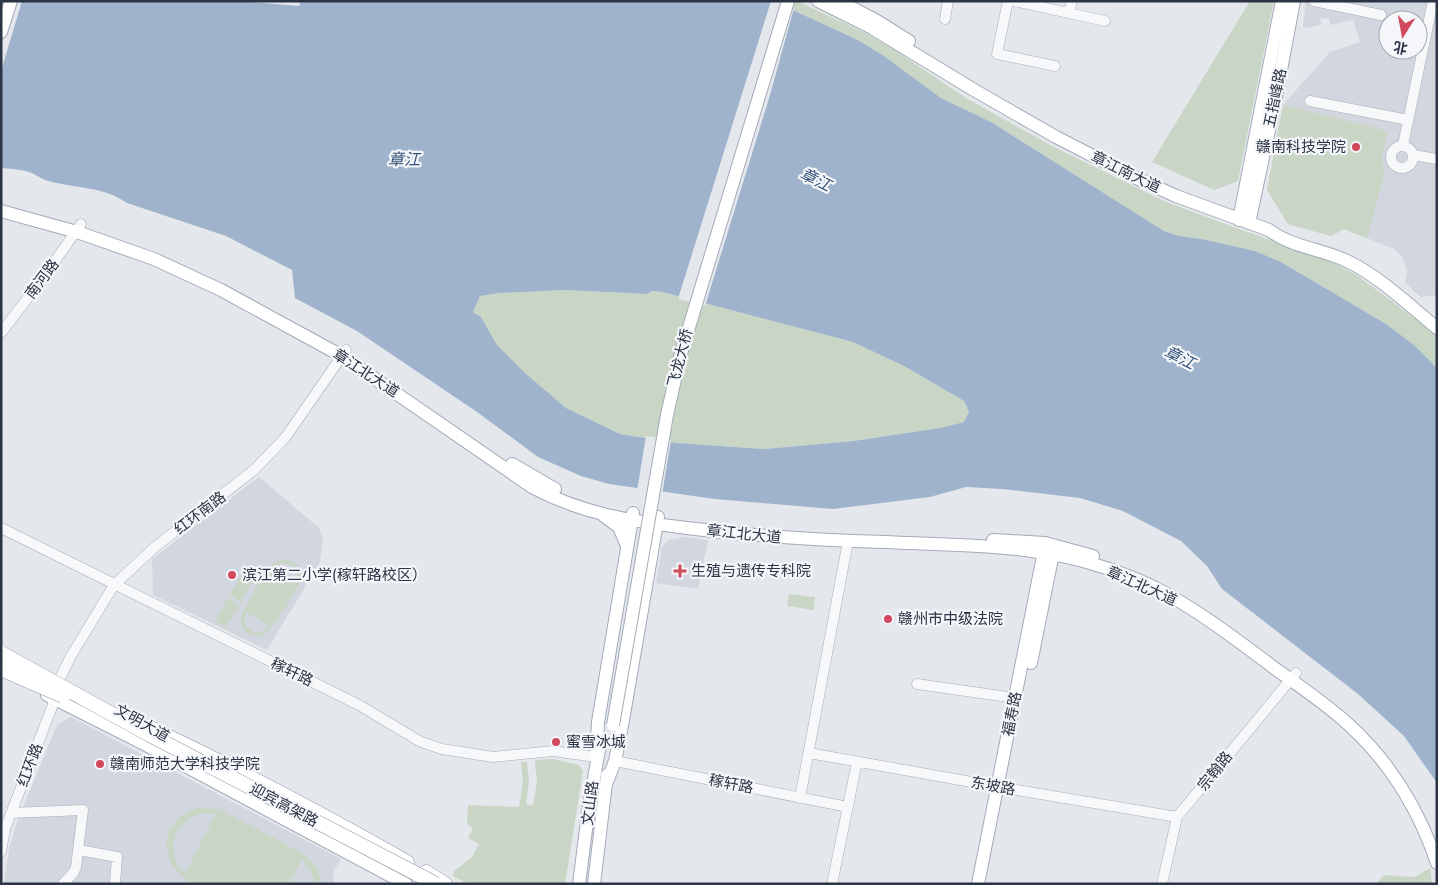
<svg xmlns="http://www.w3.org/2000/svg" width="1438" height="885" viewBox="0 0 1438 885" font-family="Jost,'Noto Sans SC',sans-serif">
	<rect width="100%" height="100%" fill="#e4e7ec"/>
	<path fill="#d2d6de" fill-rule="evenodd" d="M1306,1H1437V300L1434,295L1421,297L1405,283L1407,272L1403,258L1394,249L1344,229L1331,236L1288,224L1267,190L1283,105L1330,52L1360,42L1353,20L1330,25L1329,18L1320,19L1322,24L1308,28L1303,27ZM1388,20H1418V50H1388Z
		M259,477L319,528L323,539L320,562L267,650L153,595L152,559Z
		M684,537L708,540L698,589L656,583L662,547L669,540Z
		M71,717L341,859L334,870L333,884H4L9,849L17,822L57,725Z"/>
	<path fill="#c9d6c5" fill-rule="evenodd" d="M773,1H797L865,33L896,51L966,98L1052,146L1164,201L1233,227L1312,254L1340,266L1358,276L1437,335V368L1414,345L1386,324L1281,262L1255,251L1202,239L1179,236L1164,231L991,122L941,98L884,56L858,40Z
		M1250,1H1274L1238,181L1214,190L1152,162Z
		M1283,105L1388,131L1381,158L1385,172L1367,238L1344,229L1331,236L1288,224L1267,190Z
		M566,290L646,294L653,291L662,292L853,342L904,366L964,401L969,410L964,422L940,428L853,441L765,449L677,443L620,434L566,408L525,373L497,345L481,317L473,312L480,296L500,293Z
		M281,560C293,558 304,567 300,580C298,590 277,621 270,629C261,642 240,635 241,618C242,610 265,573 271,566C274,562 277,561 281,560ZM282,563C294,563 300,572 295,583L272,570L276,565ZM246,612L269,625C262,637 248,634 244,621Z
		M243,572L254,579L241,602L230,595Z
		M789,594L815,597L814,610L787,606Z
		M228,598L239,605L226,627L215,621Z
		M553,759L579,765L583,771L565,884H468L453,876L454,871L472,857L479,844L468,838L473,828L467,824L468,805L519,807L523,783L521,762H527L529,781L526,804L533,806L537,782L535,760Z
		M201,807L219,809L304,854L317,867L322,884H315L311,871L302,859L289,884H193C155,864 158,816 201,807ZM205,813L216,814L185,873C162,851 175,817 205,813Z
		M1430,868L1432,884H1376L1384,875L1415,877Z"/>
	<path fill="#9fb4cc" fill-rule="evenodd" d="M1,1H237L299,6L301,1H773L858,40L884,56L941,98L991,122L1164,231L1179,236L1202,239L1255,251L1281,262L1386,324L1414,345L1437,368V783L1404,736L1358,694L1222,589L1207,566L1181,541L1123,511L1080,498L1002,489L966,487L930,497L833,509L715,499L609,484L581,476L538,457L477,412L357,331L295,298L292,270L226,236L127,203C103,186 77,189 49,181C43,180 38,176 32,173C22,169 12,169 1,168ZM565,290L646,294L653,291L662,292L853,342L904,366L964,401L969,411L964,422L940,428L853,441L765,449L677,443L620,434L566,408L525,373L497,345L481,317L473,312L480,296L500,293Z"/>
	<path fill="#e4e7ec" d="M1,1H22L1,71Z
		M771,1H779L794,8L770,95L705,306L678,299Z
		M646,436L671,440L662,495L637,491Z"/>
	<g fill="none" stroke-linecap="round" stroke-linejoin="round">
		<defs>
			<path id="minor" d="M1008,1L997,54L1055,66
				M1014,1L1105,21
				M1314,1L1381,15
				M1069,13L1072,1
				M945,19L948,1
				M1310,101L1408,120
				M1403,145L1433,1
				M1391 157a11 11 0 1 1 22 0a11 11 0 1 1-22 0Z
				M1413,155L1437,159
				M1,333L46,274L81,224
				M1,528L359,705L421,742L442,749L493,757L553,751L596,757
				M917,684L1015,698
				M809,753L1005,788L1177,817
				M615,761L848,807
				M800,798L848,541
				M11,813L83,810L76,867L74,872L63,884
				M79,850L117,857L115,884
				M1,852L5,829L55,699L60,678L71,656L114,585L155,547L254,470L285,438L346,350
				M832,884L857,762
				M1162,884L1177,817L1296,673"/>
			<path id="major" d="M818,1L872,28L974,90L1056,137L1134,177L1176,196L1269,230C1291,247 1322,249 1347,261C1379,276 1410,306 1437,328
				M839,1L877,21L909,41
				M1,32L11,1
				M1,211L77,232L154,259L221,290L342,356L532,487C582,514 631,521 687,528C753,536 819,540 885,542C950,545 1019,544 1083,561C1111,569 1140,579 1165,593C1205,615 1241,643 1277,670C1301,687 1326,704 1348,724C1390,762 1419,810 1437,863
				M1239,220L1282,1
				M1249,223L1275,102L1294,1
				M512,464L555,489
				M604,516L619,527L627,546
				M993,540L1045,543L1093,556
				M1031,663L1054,548
				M47,695L146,745L406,884
				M596,757L598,722L633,513
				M607,782L615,761L622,726L658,517
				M579,884L589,806L599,750
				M594,884L607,775
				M978,884L1045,546"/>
			<path id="highway" d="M153,729C239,770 324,815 407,862
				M426,872L445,884"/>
		</defs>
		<use href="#minor" stroke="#a9aeb7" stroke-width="11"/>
		<use href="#major" stroke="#a3abb8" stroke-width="14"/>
		<use href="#highway" stroke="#8b94a3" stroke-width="15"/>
		<use href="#minor" stroke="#f7f8fa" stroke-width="10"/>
		<use href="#major" stroke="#fff" stroke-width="12"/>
		<use href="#highway" stroke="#fff" stroke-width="14"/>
		<defs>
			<path id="major-bridge" d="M613,725L667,415L680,357L788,1"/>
			<path id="highway-bridge" d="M1,653L148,734L436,884
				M1,669L63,696"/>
		</defs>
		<use href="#major-bridge" stroke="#a3abb8" stroke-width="14" stroke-linecap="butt"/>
		<use href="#highway-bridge" stroke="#8b94a3" stroke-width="15" stroke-linecap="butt"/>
		<use href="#major-bridge" stroke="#fff" stroke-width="12"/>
		<use href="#highway-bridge" stroke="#fff" stroke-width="14"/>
	</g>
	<g fill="#d1495b" stroke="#f4f6f9" stroke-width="2">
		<circle cx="1356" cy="147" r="5"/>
		<path d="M677.5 563.5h5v5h5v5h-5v5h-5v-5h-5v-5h5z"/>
		<circle cx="232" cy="575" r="5"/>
		<circle cx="888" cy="619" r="5"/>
		<circle cx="556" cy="742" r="5"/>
		<circle cx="100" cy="764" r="5"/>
	</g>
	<g text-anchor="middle" stroke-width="4.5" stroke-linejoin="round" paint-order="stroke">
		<g font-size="15" fill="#2b3445" stroke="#f4f6f9">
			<text transform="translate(1275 98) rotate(-78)" y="5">五指峰路</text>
			<text transform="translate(1126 172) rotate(26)" y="5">章江南大道</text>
			<text transform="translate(42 279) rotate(-53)" y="5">南河路</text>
			<text transform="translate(680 358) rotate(-76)" y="5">飞龙大桥</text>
			<text transform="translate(366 373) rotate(33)" y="5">章江北大道</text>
			<text transform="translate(200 513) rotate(-37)" y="5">红环南路</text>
			<text transform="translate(744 534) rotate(6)" y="5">章江北大道</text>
			<text transform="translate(1142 586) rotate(24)" y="5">章江北大道</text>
			<text transform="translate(292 672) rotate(26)" y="5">稼轩路</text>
			<text transform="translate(1012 714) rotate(-79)" y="5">福寿路</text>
			<text transform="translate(142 723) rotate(29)" y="5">文明大道</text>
			<text transform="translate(30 765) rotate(-69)" y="5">红环路</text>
			<text transform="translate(1215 771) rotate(-51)" y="5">宗翰路</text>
			<text transform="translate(731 784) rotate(11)" y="5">稼轩路</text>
			<text transform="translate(993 786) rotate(10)" y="5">东坡路</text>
			<text transform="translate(590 803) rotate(-83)" y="5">文山路</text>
			<text transform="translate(284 805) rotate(28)" y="5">迎宾高架路</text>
		</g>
		<g font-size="15" fill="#2b3445" stroke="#f4f6f9" text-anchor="start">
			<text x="1346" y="152" text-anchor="end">赣南科技学院</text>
			<text x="691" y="576">生殖与遗传专科院</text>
			<text x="242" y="580">滨江第二小学(稼轩路校区）</text>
			<text x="898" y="624">赣州市中级法院</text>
			<text x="566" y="747">蜜雪冰城</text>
			<text x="110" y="769">赣南师范大学科技学院</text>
		</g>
		<g font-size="16" font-style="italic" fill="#34527a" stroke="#f4f6f9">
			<text x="404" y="165">章江</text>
			<text transform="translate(816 179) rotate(26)" y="6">章江</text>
			<text transform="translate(1180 357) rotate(26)" y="6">章江</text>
		</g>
	</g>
	<rect width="1438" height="885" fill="none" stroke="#2b3445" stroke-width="5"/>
	<g transform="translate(1403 35) rotate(191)"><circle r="24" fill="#f4f6f9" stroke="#a4a8b1"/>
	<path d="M0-4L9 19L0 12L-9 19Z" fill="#d1495b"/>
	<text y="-8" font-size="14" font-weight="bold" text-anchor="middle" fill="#2b3445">北</text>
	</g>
</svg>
